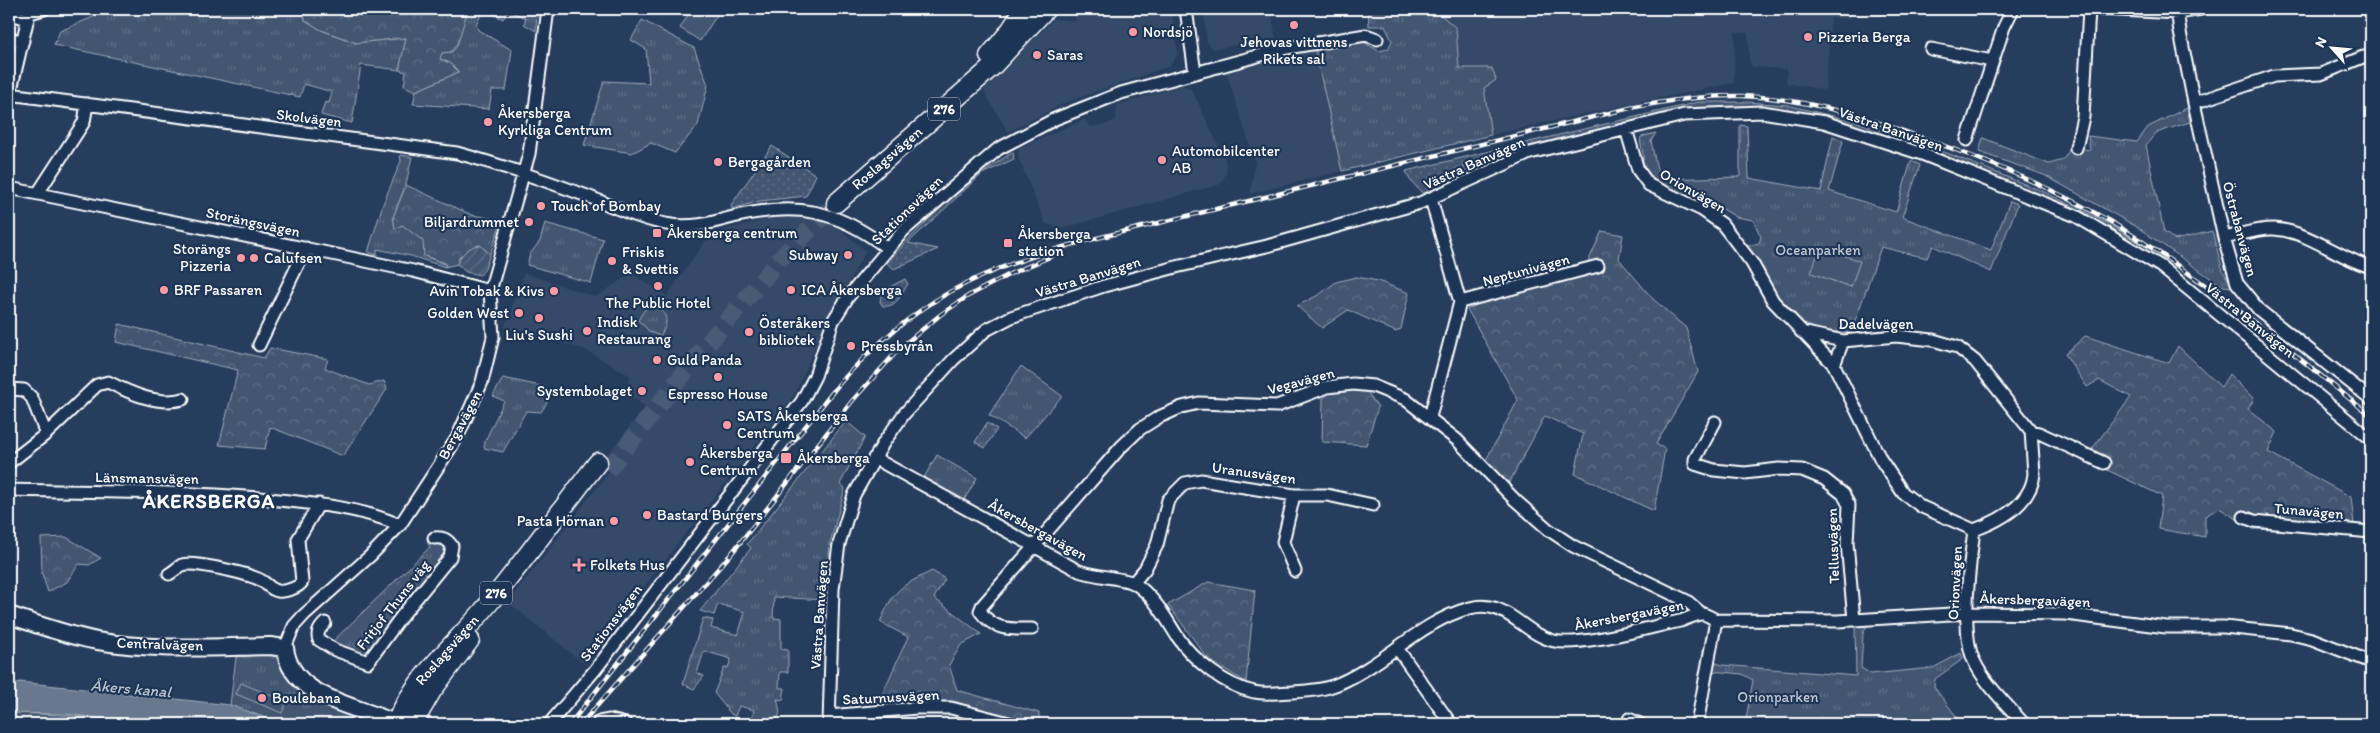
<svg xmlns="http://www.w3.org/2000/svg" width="2380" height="733" viewBox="0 0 2380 733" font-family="Itim,sans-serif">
	<defs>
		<pattern id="grass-dots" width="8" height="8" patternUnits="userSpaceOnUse" patternTransform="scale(1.25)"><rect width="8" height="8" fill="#425672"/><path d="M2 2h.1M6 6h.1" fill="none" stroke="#5e6f87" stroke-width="1.8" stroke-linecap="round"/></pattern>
		<pattern id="forest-crowns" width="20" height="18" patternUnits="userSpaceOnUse" patternTransform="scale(1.25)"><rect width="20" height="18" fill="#425672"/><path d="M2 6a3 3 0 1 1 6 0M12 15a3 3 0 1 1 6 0" fill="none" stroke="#5e6f87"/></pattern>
		<pattern id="park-tufts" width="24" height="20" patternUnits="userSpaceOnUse" patternTransform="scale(1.25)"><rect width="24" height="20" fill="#425672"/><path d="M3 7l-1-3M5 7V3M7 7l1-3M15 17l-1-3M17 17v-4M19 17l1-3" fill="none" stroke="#5e6f87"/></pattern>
		<pattern id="garden-furrows" width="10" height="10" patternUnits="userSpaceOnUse" patternTransform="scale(1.25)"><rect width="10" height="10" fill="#425672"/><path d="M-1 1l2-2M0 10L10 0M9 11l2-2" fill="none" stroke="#5e6f87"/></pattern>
	</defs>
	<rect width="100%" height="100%" fill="#263d5e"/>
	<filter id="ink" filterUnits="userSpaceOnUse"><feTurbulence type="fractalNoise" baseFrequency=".02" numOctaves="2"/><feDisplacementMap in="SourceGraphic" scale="10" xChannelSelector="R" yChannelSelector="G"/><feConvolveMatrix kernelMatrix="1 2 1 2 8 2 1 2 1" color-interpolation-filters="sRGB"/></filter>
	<g filter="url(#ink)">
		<path fill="#344a68" d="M1074,9H1171L1178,54L1170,66L1067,102L1008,132L983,90L1054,19L1076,21Z
			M1203,9H1271L1276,39L1213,49L1207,42Z
			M1440,9H1851L1850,19L1831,18L1825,90L1786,83L1787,69L1752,67L1749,60L1748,33L1735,32L1734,83L1607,109L1491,135L1484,88L1458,68L1456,28L1439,14Z
			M1315,51L1342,171L1250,194L1255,162L1226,71Z
			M1182,85L1192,90L1225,159L1227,171L1221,184L1060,229L1045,223L1018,157L1019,148L1085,119L1090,127L1106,124L1116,120L1117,105Z
			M779,216L823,221L837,227L866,251L826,323L795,394L584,664L508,602L614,466L606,457L645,407L626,392L630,376L584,349L504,328L524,273L596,297L631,273L667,296L710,234Z"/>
		<path fill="url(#grass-dots)" stroke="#a0aab8" d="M1699,102H1748L1787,105L1854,121L1947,153L2042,191L2096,217L2170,261L2168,264L2056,203L1778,109L1644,119L1523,150L1466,172L1463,166L1430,181L1433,188L1423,194L1410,180L1406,171Z
			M772,146L816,175L806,196L760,201L732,209L731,205Z
			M1013,152L1014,159L982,174L908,243L938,249L894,269L887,263C923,222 966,182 1013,152Z
			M905,279L908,284C902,293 897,308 883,306L880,302L882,291Z"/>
		<path fill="url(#forest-crowns)" stroke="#a0aab8" d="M303,9H468C462,31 462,46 441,59L450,63L459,72L416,91L404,86L406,72L399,70L406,38L356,43L321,30L305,20Z
			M406,185L472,215L502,220L490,254L480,245L460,256L457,264L445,267V263L424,256L402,225L395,230L393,217Z
			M1602,231L1623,235L1619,259L1652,298L1686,328L1698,372L1656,444L1665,449L1654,511L1575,474L1583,434L1545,416L1509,483L1486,460L1518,400L1467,309L1486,301L1604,271L1603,260L1588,262Z
			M1356,277L1378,281L1409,293L1401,329L1396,332L1348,310L1322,328L1297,306L1320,294L1336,282Z
			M119,324L264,358L270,348L328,359L325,368L369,385L384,381L387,389L343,456L270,427L265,449L219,445L238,370L116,342Z
			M2085,336L2169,363L2178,346L2221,387L2229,374L2254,399L2248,409L2277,432L2268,452L2351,497L2354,524L2273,516V530L2253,529L2219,508L2205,516V537L2158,529L2162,496L2105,469L2110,458L2092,449L2131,397L2099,380L2087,387L2065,354Z
			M1336,389L1366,390L1378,407L1366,445L1322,442L1323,398Z
			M66,537L101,558L89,565L79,564L67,582L48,592L42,574L41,538Z
			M932,571L945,579L934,598L981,634L961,645L949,665L957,690L1039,713V724L945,703L879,701L908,637L880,622C895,588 899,587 932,571Z
			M1208,582L1255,590L1246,682L1209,660L1168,605Z"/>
		<path fill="url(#park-tufts)" stroke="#a0aab8" d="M112,9H303L305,20L321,30L356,43L406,38L399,70L361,65L352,123L321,115L325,102L329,103L332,92L304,84L300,97L54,45L60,31Z
			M468,9H537L536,31L524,24L526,18L508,11L503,19L484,10L476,24L478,30L512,50L506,90H492L489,109L413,104L416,91L459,72L450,63L440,59L442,53L452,52L457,46Z
			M1368,9H1440V14L1456,28L1459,68H1492L1496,80L1484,88L1491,135L1342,171L1315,51L1360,40L1379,51L1388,49L1392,41L1385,26H1369Z
			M642,20L694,48L708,85L698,125L675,153L651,143L632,153L584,145L604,81L649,83L646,49L631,40Z
			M2187,108L2190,122L2156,133L2146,145L2164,232L2175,240L2212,231L2223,271L2233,287L2222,286L2137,227L2044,175L1979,152L1983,138L2049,164L2063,160L2071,147L2090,150L2088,136L2137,142L2148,127Z
			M1740,125L1747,126L1749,178L1821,191L1833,136L1843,141L1829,191L1896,212L1911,161L1920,165L1902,217L1991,250L2010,201L2018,204L1991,272L1933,246L1927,258L1881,247L1851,333C1837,332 1822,331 1809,326C1783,316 1763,274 1749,252L1747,246L1759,243L1761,237L1753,220L1736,217L1701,196L1698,201C1677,191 1641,182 1643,156C1643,149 1639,144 1641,137L1656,133L1651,141L1659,179L1740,177Z
			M400,155L412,157L406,184L393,217L395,229L402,225L423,241L424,256L445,264V267L411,256L377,249V255L368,252L383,204L401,161Z
			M545,223L603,239L591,283L527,265L530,254L540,241Z
			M651,300C666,312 671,320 660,336L650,332L638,320Z
			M1021,366L1062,396L1025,438L989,415Z
			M503,378L545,387V395L548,401L541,412L526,411L503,452L484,448L485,441L504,401L493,396Z
			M846,421L865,437L840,484L845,488L830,543L825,600L774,597L773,618L781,619V649L788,650V672H780L779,688H785L783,700L777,699C780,710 782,717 772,724L751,721L754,710L739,706L735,716L731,714L714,693L724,668H728L731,659L704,651L697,673L704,676L694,689L683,684L703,618L713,620L711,628L738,635L745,612L718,604L714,615L700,611L751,548L747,544Z
			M987,423L997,429L985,448L975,442Z
			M937,455L977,478L963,502L923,479Z
			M440,540L450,550L368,658L330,644L430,547L427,542L434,543Z
			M1867,626L1863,633L1861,668L1871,674L1933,668L1961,653L1963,659L1935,679L1934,687L1962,724H1745L1753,680L1742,674L1712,671L1714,662L1722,665L1856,676L1855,627Z
			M271,651L283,664L290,680L319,701L378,724H281L230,705L236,657Z
			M9,713C65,714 121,720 177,724H9Z"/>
		<path fill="url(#garden-furrows)" stroke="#a0aab8" d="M480,245L490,254L485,269L480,275L466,272L457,264C461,254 469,246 480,245Z"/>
		<path fill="#425672" stroke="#a0aab8" d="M692,9H721L700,41L680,28Z
			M1820,247L1860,261L1851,287L1811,273Z
			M241,683L287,702L282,713L236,694Z"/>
		<path fill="#67788e" stroke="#a4aebb" d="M20,682L230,705L283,724H177L123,721L66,714L9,713V685Z"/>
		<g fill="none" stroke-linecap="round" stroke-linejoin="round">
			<path stroke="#475a76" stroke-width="18" stroke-dasharray="18 9" stroke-linecap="butt" d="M608,470L699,354L779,260L836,203"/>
			<defs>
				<path id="street" d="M1186,9L1195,73
					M2100,9L2178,13L2201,9
					M2177,9L2180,32L2194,103L2224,238L2237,283L2259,310L2371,399
					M30,13L44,9
					M9,14L28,19
					M9,39L23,41
					M1931,49L1992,61
					M9,94L457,153C501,165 544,180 587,196C613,206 639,219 666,224C689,229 711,223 733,217C795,202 836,209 887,248
					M10,94L30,9
					M2194,103L2274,76L2321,74L2363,57H2371
					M1626,129L1638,170L1649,185L1702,210L1722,224L1752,263L1773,301L1834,365L1881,460L1903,493L1922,507L1974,530
					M1967,140L2004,27L2013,9
					M2076,148L2083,117L2089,9
					M9,188L313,250L413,271L490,291
					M38,193L84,122L87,104
					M2224,238C2240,235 2258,228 2274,229C2309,231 2338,258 2371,267
					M1460,302L1598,266
					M1801,332L1843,341L1896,336L1933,340L1957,347L1975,361L2031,431
					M259,345L306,248
					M1834,365L1843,341
					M9,389L24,390L32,398L46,434
					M1430,417L1460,302L1431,199
					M1715,422L1695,459V464L1714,470L1745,473L1779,469L1802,470L1824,479L1843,494L1849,505L1847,543L1854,620
					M874,458L1079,571C1093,576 1127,579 1134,583C1154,596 1165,617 1177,636C1193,660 1225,686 1254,692C1267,695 1279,692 1292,692C1308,691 1325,690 1340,683C1386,663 1421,621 1470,608C1506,598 1523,634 1554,641C1582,647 1650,627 1680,621C1687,619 1696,614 1702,614C1706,614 1712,618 1716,620L1838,621L1967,613L2066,614L2166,627H2224L2291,634L2312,639L2371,662
					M9,463L46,434L97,385L108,382C130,393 158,406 183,399
					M9,490C92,492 176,491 259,498C308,503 355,506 400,525
					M1294,495L1283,542L1295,571
					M2244,517L2254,521L2371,532
					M1974,530C1970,563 1960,632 1974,661C1985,684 2007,705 2024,724
					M1974,530C1999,521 2031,504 2034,474L2031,431L2039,433L2104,463
					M169,574C173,572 178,567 182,565C193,561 251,574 262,581C267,584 271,590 278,591C285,592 298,588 302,582L298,539L319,504
					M1133,583L1145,569L1157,545L1168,500L1185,483L1201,480L1294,495H1327L1373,505
					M325,623C320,628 316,633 319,640L335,650L368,662L401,617L450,557L452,546C447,539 443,537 434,538
					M1032,629C1010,629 994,631 980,611L982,606L1121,447L1140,429L1159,417L1182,407L1199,403L1277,406L1327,387L1353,384L1373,386L1405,399L1457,440L1515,500L1549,530L1573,546L1687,601L1702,614
					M285,648L294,626L304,615L370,556L400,525L457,438L482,382L493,337L490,291L529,154L548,9
					M1397,648L1451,724
					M829,716L917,708H951L1013,724
					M1629,719L1640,724
					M549,724L595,670L802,401L815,376L833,321L848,297L904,230L998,149L1055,119L1121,93L1287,48L1366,35L1377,39
					M598,724L599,722L610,720L626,724
					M829,724L833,589L839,544L854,495L884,442L904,414L953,360L986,330L1011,317L1104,286L1176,267L1267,246L1420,203L1530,153L1684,115L1762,112L1824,122L1922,154L2076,216L2160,266L2371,439
					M1697,724L1716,620"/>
				<path id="secondary" d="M9,615C38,625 67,635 97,641C153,651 213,647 270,646L285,648C291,699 358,705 396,724"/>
				<path id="primary" d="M989,56L1009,32L1024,9
					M836,203L992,67L1046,9
					M395,724C415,677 449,650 481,613C522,564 559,512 598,462
					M413,724L432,691L470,640"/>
			</defs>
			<use href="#street" stroke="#fff" stroke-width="15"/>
			<use href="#secondary" stroke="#fff" stroke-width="20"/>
			<use href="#primary" stroke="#fff" stroke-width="21"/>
			<use href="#street" stroke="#1d3557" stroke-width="11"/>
			<use href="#secondary" stroke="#1d3557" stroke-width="16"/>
			<use href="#primary" stroke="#1d3557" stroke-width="18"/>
			<defs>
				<path id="rail" d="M570,724L839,384C913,301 979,269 1085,241L1630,108C1667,101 1704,95 1742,96C1807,98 1868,118 1928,140C1991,162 2053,188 2111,222C2204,278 2287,349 2371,416
					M581,724L731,554L853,400L900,348L940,315L968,296L1012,273L1052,256"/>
			</defs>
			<use href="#rail" stroke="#fff" stroke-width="4.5"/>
			<use href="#rail" stroke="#1d3557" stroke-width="2.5" stroke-dasharray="8" stroke-linecap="butt"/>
		</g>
	</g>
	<g fill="#ff9aa2" stroke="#1d3557" stroke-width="2">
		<circle cx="1294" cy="25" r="5"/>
		<circle cx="1133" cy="32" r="5"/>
		<circle cx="1808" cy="37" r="5"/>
		<circle cx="1037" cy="55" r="5"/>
		<circle cx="488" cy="122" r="5"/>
		<circle cx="1162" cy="160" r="5"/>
		<circle cx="718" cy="162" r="5"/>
		<circle cx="541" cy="206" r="5"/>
		<circle cx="529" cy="222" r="5"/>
		<rect x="652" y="228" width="10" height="10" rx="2.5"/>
		<rect x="1003" y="238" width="10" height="10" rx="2.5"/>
		<circle cx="848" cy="255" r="5"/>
		<circle cx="241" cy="258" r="5"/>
		<circle cx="254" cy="258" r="5"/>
		<circle cx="612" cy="261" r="5"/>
		<circle cx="658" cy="286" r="5"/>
		<circle cx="164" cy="290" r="5"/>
		<circle cx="791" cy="290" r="5"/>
		<circle cx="554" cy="291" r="5"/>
		<circle cx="519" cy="313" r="5"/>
		<circle cx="539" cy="318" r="5"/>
		<circle cx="587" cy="331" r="5"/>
		<circle cx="749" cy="332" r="5"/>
		<circle cx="851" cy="346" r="5"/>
		<circle cx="657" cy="360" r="5"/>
		<circle cx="718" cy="377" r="5"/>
		<circle cx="642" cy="391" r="5"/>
		<circle cx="727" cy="425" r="5"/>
		<rect x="780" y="452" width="12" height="12" rx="2.5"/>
		<circle cx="690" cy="462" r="5"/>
		<circle cx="647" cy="515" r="5"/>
		<circle cx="614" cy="521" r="5"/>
		<path d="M576.5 557.5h5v5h5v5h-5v5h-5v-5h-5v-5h5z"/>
		<circle cx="262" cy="698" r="5"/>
	</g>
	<g text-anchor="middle" stroke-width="4.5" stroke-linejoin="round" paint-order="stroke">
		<g fill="#1d3557" stroke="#bbc2cd" stroke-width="1">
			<rect x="928" y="97.5" width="32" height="23" rx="4"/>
			<rect x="480" y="581.5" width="32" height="23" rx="4"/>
		</g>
		<g font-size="14" font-weight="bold" fill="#fff">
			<text x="944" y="114">276</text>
			<text x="496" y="598">276</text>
		</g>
		<g font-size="15" fill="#fff" stroke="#1d3557" text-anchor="start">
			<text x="1143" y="37">Nordsjö</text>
			<text x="1818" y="42">Pizzeria Berga</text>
			<text x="1294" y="47" text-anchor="middle">Jehovas vittnens<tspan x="1294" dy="17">Rikets sal</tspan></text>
			<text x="1047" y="60">Saras</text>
			<text x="498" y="118">Åkersberga<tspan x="498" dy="17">Kyrkliga Centrum</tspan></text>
			<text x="1172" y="156">Automobilcenter<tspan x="1172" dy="17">AB</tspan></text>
			<text x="728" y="167">Bergagården</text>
			<text x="551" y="211">Touch of Bombay</text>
			<text x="519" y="227" text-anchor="end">Biljardrummet</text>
			<text x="667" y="238">Åkersberga centrum</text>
			<text x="1018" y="239">Åkersberga<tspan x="1018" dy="17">station</tspan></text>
			<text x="231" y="254" text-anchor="end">Storängs<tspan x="231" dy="17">Pizzeria</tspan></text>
			<text x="622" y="257">Friskis<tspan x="622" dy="17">&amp; Svettis</tspan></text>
			<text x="838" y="260" text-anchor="end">Subway</text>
			<text x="264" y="263">Calufsen</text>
			<text x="174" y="295">BRF Passaren</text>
			<text x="801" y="295">ICA Åkersberga</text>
			<text x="544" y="296" text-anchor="end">Avin Tobak &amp; Kivs</text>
			<text x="658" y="308" text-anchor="middle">The Public Hotel</text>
			<text x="509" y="318" text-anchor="end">Golden West</text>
			<text x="597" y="327">Indisk<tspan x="597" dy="17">Restaurang</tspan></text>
			<text x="759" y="328">Österåkers<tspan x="759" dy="17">bibliotek</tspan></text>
			<text x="539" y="340" text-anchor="middle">Liu's Sushi</text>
			<text x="861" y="351">Pressbyrån</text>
			<text x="667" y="365">Guld Panda</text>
			<text x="632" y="396" text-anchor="end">Systembolaget</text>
			<text x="718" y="399" text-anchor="middle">Espresso House</text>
			<text x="737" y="421">SATS Åkersberga<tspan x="737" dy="17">Centrum</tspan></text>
			<text x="700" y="458">Åkersberga<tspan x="700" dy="17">Centrum</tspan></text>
			<text x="797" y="463">Åkersberga</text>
			<text x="657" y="520">Bastard Burgers</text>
			<text x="604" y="526" text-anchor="end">Pasta Hörnan</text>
			<text x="590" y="570">Folkets Hus</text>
			<text x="272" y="703">Boulebana</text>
		</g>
		<g font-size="15" fill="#fff" stroke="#1d3557">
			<text transform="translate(309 118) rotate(7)" y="5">Skolvägen</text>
			<text transform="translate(1891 129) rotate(19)" y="5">Västra Banvägen</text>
			<text transform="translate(887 158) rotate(-41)" y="5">Roslagsvägen</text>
			<text transform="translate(1474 163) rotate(-24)" y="5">Västra Banvägen</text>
			<text transform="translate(1693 191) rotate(30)" y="5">Orionvägen</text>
			<text transform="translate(907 210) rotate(-44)" y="5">Stationsvägen</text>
			<text transform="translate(253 222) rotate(12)" y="5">Storängsvägen</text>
			<text transform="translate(2240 229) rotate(75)" y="5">Östrabanvägen</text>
			<text transform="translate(1526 270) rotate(-15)" y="5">Neptunivägen</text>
			<text transform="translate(1088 277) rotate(-17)" y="5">Västra Banvägen</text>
			<text transform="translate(2250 320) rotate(39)" y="5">Västra Banvägen</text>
			<text x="1876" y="329">Dadelvägen</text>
			<text transform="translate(1301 381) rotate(-15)" y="5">Vegavägen</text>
			<text transform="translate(460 425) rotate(-62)" y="5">Bergavägen</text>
			<text transform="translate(1254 473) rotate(8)" y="5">Uranusvägen</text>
			<text transform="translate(147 478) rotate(1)" y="5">Länsmansvägen</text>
			<text transform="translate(2309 511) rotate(5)" y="5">Tunavägen</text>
			<text transform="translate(1038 530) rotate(29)" y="5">Åkersbergavägen</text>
			<text transform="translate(1833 546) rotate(-92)" y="5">Tellusvägen</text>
			<text transform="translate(1955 583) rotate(-87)" y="5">Orionvägen</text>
			<text transform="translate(2035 600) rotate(2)" y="5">Åkersbergavägen</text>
			<text transform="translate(393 605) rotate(-52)" y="5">Fritjof Thuns väg</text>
			<text transform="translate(819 615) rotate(-86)" y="5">Västra Banvägen</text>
			<text transform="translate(1629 615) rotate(-11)" y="5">Åkersbergavägen</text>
			<text transform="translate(611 623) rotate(-53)" y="5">Stationsvägen</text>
			<text transform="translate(160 644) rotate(2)" y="5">Centralvägen</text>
			<text transform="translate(447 650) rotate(-49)" y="5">Roslagsvägen</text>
			<text transform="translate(891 697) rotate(-3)" y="5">Saturnusvägen</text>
		</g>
		<g font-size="15" fill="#bdc4ce" stroke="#1d3557">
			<text x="1818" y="255">Oceanparken</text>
			<text x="1778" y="702">Orionparken</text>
		</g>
		<g font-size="16" font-style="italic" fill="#bbc2cc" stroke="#1d3557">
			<text transform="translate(131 688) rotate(5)" y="6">Åkers kanal</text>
		</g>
		<g font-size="20" font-weight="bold" letter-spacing="1" fill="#fff" stroke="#1d3557">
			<text x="209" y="508">ÅKERSBERGA</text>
		</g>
	</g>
	<rect width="2380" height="733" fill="none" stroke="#1d3557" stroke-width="30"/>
	<rect x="15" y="15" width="2350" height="703" fill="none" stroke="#fff" stroke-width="2" filter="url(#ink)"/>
	<g transform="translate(2332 48) rotate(297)" stroke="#1d3557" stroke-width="4" paint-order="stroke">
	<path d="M0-4L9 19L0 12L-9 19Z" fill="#ffffff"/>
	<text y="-8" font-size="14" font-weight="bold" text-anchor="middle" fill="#ffffff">N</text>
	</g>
</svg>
